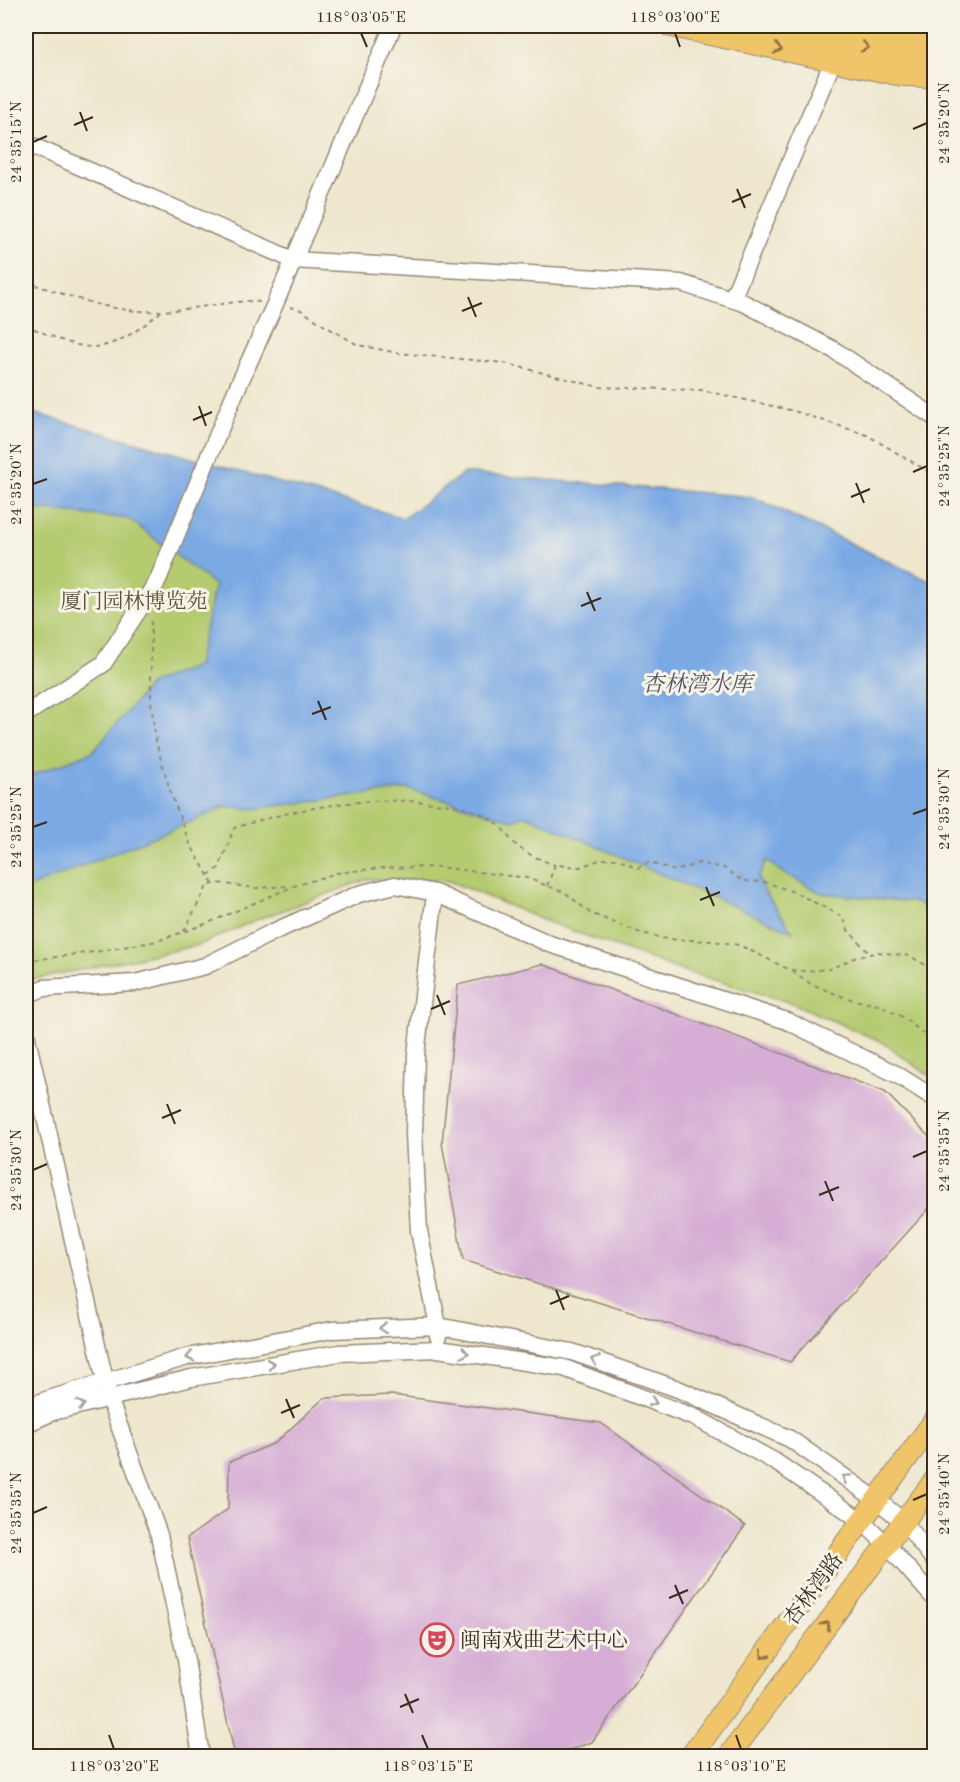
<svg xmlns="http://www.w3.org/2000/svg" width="960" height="1782" viewBox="0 0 960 1782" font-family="'Old Standard TT','Noto Serif SC',serif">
	<rect width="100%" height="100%" fill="#f7f3e8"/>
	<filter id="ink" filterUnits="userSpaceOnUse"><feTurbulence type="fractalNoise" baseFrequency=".0167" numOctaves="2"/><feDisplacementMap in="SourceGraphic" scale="12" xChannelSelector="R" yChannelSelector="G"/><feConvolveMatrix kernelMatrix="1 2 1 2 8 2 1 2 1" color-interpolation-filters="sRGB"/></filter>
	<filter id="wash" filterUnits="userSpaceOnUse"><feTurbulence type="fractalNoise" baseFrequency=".008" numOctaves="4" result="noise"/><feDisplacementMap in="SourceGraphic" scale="24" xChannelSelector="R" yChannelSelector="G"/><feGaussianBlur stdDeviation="1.35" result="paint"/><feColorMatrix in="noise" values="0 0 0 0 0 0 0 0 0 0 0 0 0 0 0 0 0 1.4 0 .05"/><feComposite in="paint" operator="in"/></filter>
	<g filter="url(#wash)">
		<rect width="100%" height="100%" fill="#eee7cd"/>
		<path fill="#b4cb70" stroke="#787a47" stroke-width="1.5" d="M26,474L253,520L231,736L26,822Z
			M228,754L934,884V1079L882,1042L792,1003L677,969L543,920L449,881L368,879L256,920L199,945L26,981V845Z"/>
		<path fill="#7aa9e4" stroke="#5a6a81" stroke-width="1.5" d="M26,411L404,518L464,473L753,497L934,583V911L914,902L821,893L780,871L767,860L758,878L766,894L793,932L526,815L512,820L408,789L252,809L225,806L205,816L26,889V777L92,752L152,683L197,666L215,585L129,519L26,508Z"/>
		<g id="blocks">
			<path fill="#d6aed5" d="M542,964L885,1092L934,1142V1203L790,1362L463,1260L442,1143L458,985Z
				M391,1395L601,1423L745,1526L592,1742L553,1756H235L187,1538L228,1509L229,1462L275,1443L324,1398Z"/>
		</g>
	</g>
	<g filter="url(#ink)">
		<use href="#blocks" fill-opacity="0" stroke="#948876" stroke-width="1.5"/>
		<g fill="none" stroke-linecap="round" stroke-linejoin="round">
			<defs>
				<path id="minor" d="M26,143L293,260L681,283L744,303L834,350L934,417
					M732,299L833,61
					M26,714L103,664L157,582L235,393L275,304L393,26
					M435,893L416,1055L414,1134L419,1231L438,1326V1336
					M26,995L44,988L135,983L205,966L273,932L359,894L395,885L435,893L550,944L787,1021L896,1074L934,1098
					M26,1034L109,1398L159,1535L186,1660L201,1756
					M26,1408L46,1400L187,1357L332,1330L438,1326L572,1352L678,1389L790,1439L877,1500L905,1523L934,1560
					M26,1424L53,1412L191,1378L339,1353L438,1349L564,1368L696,1418L774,1461L862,1521L887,1545L934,1598"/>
				<path id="major" d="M670,26L900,75L934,77
					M691,1756L934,1421
					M729,1756L934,1481"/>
				<path id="highway" d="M767,26L896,54L934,57
					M876,26L934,34"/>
			</defs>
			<use href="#minor" stroke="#948876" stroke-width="19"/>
			<use href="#major" stroke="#948876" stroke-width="23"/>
			<use href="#highway" stroke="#948876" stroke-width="28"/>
			<path stroke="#948876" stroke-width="2" stroke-dasharray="4.5 4.5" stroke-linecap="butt" d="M26,282C59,292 93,306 128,310C164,315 211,304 248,301L261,302
				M290,307L301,310L325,326L358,345L398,353L504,363L599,387L701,390L794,411L867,435L934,475
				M26,325C44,333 64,343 83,346C113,352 142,327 163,310
				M151,621V702L156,742L171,794L190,844L213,884
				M208,875L219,868L234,828C298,808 366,795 432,803C446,804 464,806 477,812C484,815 494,821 500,826C506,832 509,839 515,844C526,854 541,860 555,865
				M547,886L555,865L580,867L602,859H619L638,868L649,862L675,871L699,863L724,868L743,881L765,882L794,892L843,917L848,930L870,954
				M184,931L207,886L218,883L255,888L291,886
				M26,961L101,951L157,941L208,923L294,886L337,873L380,868L438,867L527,878L566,893L590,913L638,932L667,939L712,941L739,945L790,970L806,971L830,969L854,958L878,952L910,956L934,970
				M792,971L811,984L846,998L882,1006L906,1019L934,1043"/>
			<use href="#minor" stroke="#fff" stroke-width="16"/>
			<use href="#major" stroke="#f0c469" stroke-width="21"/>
			<use href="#highway" stroke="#f0c469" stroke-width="26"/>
		</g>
		<defs><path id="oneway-chevron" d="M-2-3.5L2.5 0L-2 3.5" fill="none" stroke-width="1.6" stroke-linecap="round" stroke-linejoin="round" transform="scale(1.5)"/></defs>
		<g stroke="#8c6f40">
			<use href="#oneway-chevron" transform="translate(865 47) rotate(12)"/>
			<use href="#oneway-chevron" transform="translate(778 49) rotate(12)"/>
			<use href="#oneway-chevron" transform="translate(826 1625) rotate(-54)"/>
			<use href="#oneway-chevron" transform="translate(764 1655) rotate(126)"/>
		</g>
		<g stroke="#a79f9a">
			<use href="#oneway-chevron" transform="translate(383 1328) rotate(178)"/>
			<use href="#oneway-chevron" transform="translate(465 1353) rotate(8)"/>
			<use href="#oneway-chevron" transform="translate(190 1357) rotate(167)"/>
			<use href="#oneway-chevron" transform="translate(595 1360) rotate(-161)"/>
			<use href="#oneway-chevron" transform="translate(271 1364) rotate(-10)"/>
			<use href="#oneway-chevron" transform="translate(653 1402) rotate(21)"/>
			<use href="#oneway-chevron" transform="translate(81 1405) rotate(-14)"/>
			<use href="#oneway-chevron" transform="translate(846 1478) rotate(-145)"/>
		</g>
	</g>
	<path fill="none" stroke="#3b2a1e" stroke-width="2" d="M361,33L367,47M675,33L680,47M80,112L87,131M74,125L93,117M913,129L927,123M33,142L47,136M737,189L745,208M732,202L751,194M468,297L476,317M462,311L482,303M199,406L206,426M193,420L212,412M913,472L927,466M856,483L864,503M33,484L47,479M851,497L870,489M587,592L595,611M581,606L601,598M318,701L326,720M312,714L331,707M913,814L927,809M33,827L47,822M706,887L714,906M700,900L720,892M437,995L445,1015M431,1009L450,1001M167,1104L175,1124M162,1118L181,1110M913,1157L927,1151M33,1170L47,1164M825,1181L833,1201M819,1195L839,1187M556,1290L564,1310M550,1304L569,1296M286,1399L294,1418M281,1413L300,1405M913,1500L927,1494M33,1513L47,1507M675,1585L683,1604M669,1598L688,1590M405,1694L413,1713M400,1707L419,1699M109,1735L114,1749M422,1735L428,1749M736,1735L741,1749"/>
	<defs>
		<symbol id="theatre-ring" viewBox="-11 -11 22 22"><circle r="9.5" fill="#f7f3e8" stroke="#d1495b" stroke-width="1.5"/><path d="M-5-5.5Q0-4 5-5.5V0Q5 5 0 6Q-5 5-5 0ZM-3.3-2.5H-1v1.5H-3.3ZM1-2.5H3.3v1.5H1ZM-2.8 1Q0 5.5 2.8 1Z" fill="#d1495b"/></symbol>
	</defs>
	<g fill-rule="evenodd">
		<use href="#theatre-ring" x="418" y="1621" width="38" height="38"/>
	</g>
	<g text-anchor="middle" stroke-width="6" stroke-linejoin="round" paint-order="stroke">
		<g font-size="21" fill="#595232" stroke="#f7f3e8">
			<text x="134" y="608">厦门园林博览苑</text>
		</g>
		<g font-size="21" fill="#3b2a1e" stroke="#f7f3e8">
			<text transform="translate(813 1589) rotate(-54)" y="7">杏林湾路</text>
		</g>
		<g font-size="21" fill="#3b2a1e" stroke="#f7f3e8" text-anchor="start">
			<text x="460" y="1647">闽南戏曲艺术中心</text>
		</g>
		<g font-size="22" font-style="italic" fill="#515663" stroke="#f7f3e8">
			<text x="697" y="691">杏林湾水库</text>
		</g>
	</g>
	<rect width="960" height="1782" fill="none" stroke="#f7f3e8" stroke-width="66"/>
	<rect x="33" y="33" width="894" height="1716" fill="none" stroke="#3b2a1e" stroke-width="2"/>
	<g font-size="15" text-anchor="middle" fill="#3b2a1e">
		<text x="361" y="22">118°03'05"E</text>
		<text x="675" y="22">118°03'00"E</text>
		<text transform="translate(944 123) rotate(-90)" y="5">24°35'20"N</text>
		<text transform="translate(16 142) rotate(-90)" y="5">24°35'15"N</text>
		<text transform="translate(944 466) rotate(-90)" y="5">24°35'25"N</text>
		<text transform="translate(16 484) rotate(-90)" y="5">24°35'20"N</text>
		<text transform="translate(944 809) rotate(-90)" y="5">24°35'30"N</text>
		<text transform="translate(16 827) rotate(-90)" y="5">24°35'25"N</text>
		<text transform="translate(944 1151) rotate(-90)" y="5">24°35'35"N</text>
		<text transform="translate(16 1170) rotate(-90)" y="5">24°35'30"N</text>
		<text transform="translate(944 1494) rotate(-90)" y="5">24°35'40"N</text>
		<text transform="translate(16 1513) rotate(-90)" y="5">24°35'35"N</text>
		<text x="114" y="1771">118°03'20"E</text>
		<text x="428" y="1771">118°03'15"E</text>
		<text x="741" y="1771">118°03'10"E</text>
	</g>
</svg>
